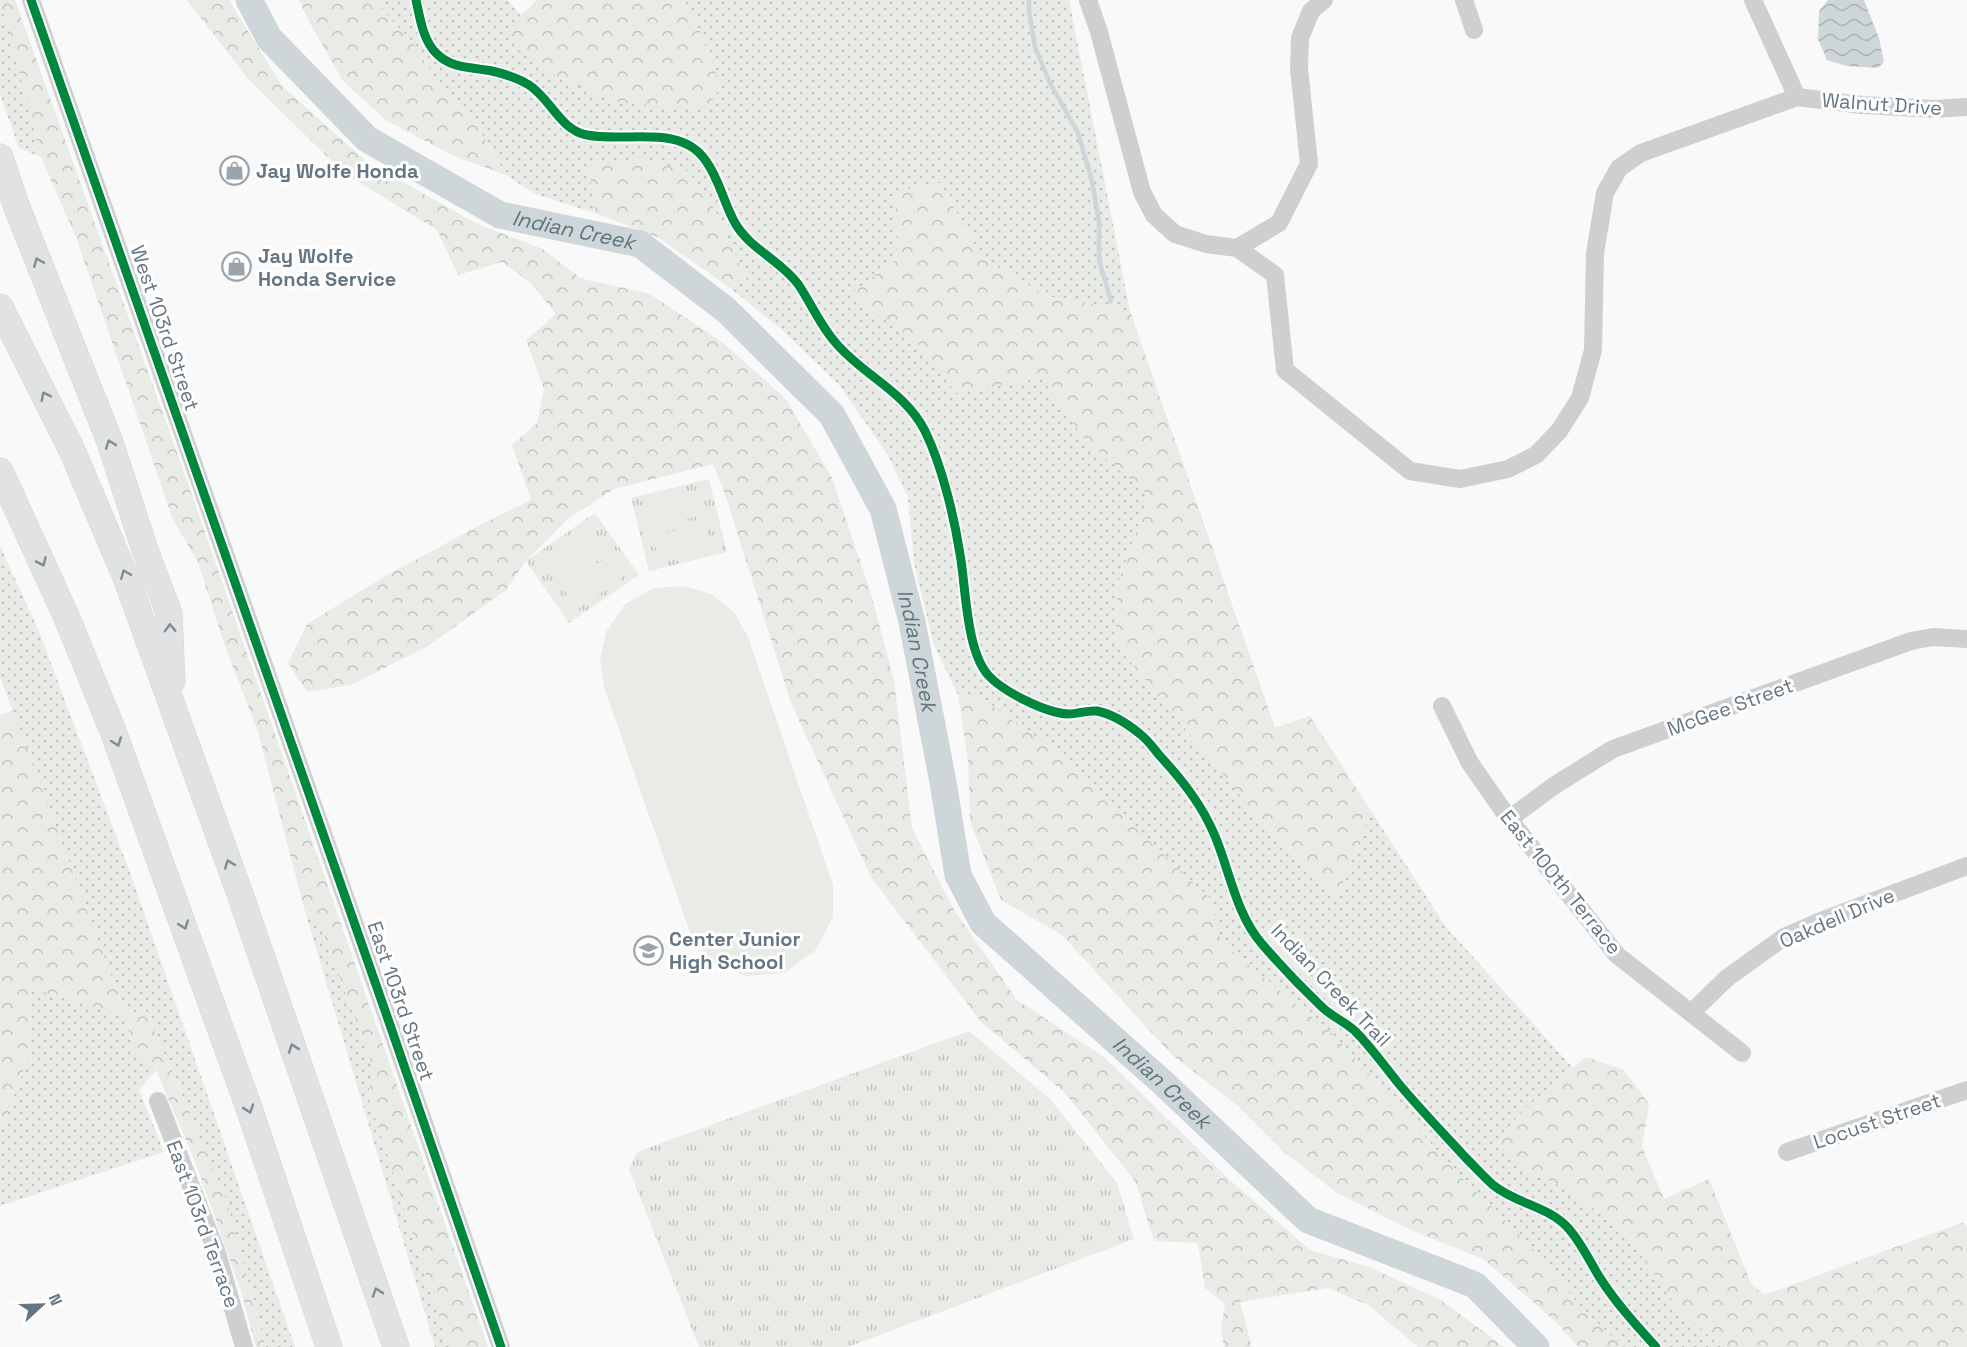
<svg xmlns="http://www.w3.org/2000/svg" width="1967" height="1347" viewBox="0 0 1967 1347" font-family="'Space Grotesk',sans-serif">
	<defs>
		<pattern id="grass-dots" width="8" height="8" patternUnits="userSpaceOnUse" patternTransform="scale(1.5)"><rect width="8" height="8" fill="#e8ebe6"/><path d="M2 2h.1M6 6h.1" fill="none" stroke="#c0c3c0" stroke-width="1.8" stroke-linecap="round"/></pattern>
		<pattern id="forest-crowns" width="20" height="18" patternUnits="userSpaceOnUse" patternTransform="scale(1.5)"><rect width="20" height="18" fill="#e8ebe6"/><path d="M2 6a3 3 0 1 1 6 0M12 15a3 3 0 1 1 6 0" fill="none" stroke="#c0c3c0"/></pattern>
		<pattern id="park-tufts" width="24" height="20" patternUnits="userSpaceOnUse" patternTransform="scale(1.5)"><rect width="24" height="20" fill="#e8ebe6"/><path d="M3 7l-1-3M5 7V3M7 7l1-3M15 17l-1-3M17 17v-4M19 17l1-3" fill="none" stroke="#c0c3c0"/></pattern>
		<pattern id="water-waves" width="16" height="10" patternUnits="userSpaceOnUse" patternTransform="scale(1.5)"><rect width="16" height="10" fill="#ced6d9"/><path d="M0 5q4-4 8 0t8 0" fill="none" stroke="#abb2b5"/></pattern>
	</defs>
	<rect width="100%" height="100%" fill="#f9f9f9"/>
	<path fill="url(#grass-dots)" d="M373,0H508L521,16L509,28L721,87L700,32L682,0H1069L1130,311L1047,296L982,258L940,183L895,192L897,259L850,295L914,340L956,392L1042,378L1084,439L1149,496L1118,583L1115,643L1253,811L1337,897L1371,811L1446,927L1573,1068L1525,1109L1518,1167L1570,1190L1628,1236L1679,1310L1722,1347H1624L1584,1311L1528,1243L1459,1175L1335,1036L1221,942L1212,900L984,700L958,695L934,645L914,564L908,497L887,454L840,386L781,329L729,287L747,280L589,165L595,213L535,194L506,175L479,129L444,92L412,42Z
		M0,7L6,20L41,157L19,148L0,94Z
		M0,546L38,629L132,878L295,1347H266L226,1199L146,1011L126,1016L132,1045L156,1070L139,1090L164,1152L0,1206V1126L3,1125L28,1058L30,988L126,1015L0,677Z
		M304,908L322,929L374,1070L368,1095L449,1347H435Z"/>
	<path fill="url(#forest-crowns)" d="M0,0H15L185,475L488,1347H449L368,1095L374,1070L322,929L304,908L258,732L222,638L198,562L173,520L77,240L41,157L6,20L0,7Z
		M187,0H229L281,85L366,161L477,224L543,249L580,278L650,294L722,342L786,399L832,478L870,590L894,680L912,828L954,910L1017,1000L1104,1057L1231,1181L1310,1250L1369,1267L1441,1300L1504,1347H1418L1368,1305L1328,1288L1240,1302L1252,1347H1224L1221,1329L1225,1304L1205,1288L1198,1243L1154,1241L1135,1181L1065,1093L981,1022L871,877L791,703L725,494L713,464L614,489L569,518L526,561L506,590L428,646L351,685L307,692L288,663L307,624L389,574L486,522L531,500L512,445L537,423L544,389L526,340L556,314L532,284L502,262L458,275L437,230L344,173L248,79Z
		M299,0H373L412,42L444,92L479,129L506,175L454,156L387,121L343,81L312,27Z
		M537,0H682L700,32L721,87L705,110L615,102L554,75L517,49L508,28Z
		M642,158L688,171L716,212L747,280L729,287L659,238L595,213L589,165Z
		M940,183L982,258L1047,296L1130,311L1275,728L1310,716L1371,811L1337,898L1253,811L1115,643L1118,583L1149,496L1084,439L1042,378L956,393L914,340L849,295L897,259L895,192Z
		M958,695L984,700L1045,743L1212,900L1221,942L1335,1036L1459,1175L1528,1243L1584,1311L1624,1347H1578L1555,1321L1483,1259L1413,1231L1337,1193L1284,1152L1238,1106L1171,1054L1062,935L1001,900L970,821L968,761Z
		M13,710L126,1016L146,1011L226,1199L266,1347H256L240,1288L194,1159L156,1070L132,1045L126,1016L30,988L28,1058L3,1125L0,1126V715Z
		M1586,1057L1624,1070L1649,1104L1642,1147L1664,1199L1709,1179L1751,1283L1764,1295L1964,1222L1967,1227V1347H1722L1679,1310L1628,1236L1570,1190L1518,1167L1499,1138L1524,1109Z"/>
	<path fill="url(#park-tufts)" d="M709,479L727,552L649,571L631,498Z
		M595,513L639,575L569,623L526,561Z
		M969,1031L1050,1099L1117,1183L1134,1239L848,1347H699L629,1169L637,1152Z"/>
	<path fill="#e8ebe6" d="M697,490L703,515L650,528L644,503Z
		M706,523L712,548L659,560L652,536Z
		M588,528L603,549L558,581L543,560Z
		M608,556L623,577L578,609L563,588Z
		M683,586L711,594L734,612L748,637L833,885V917L815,951L784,973L745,976L711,961L691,935L604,687L600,660L606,632L625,604L654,588Z"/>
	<path fill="url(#water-waves)" d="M1828,0H1864L1879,38L1884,62L1878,68L1847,66L1827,60L1818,39L1819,11Z"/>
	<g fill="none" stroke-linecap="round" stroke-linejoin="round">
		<path stroke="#ced6d9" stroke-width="4.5" d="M1029,0V11L1035,47L1049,81L1078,133L1092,181L1099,221V260L1111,301"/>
		<path stroke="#ced6d9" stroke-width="27" id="s1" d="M249,0L269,38L367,139L500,215L640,244L726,310L832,415L883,509L912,622L943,782L958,875L983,923L1161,1081L1308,1220L1475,1285L1536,1347"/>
		<defs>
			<path id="highway" d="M0,157L16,205L110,442L145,550L169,613L172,681
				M0,307L71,448L127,580L240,894L396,1347
				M0,471L67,618L113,731L249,1108L329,1347"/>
		</defs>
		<use href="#highway" stroke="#d5d6d6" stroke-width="27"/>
		<path stroke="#cecfd0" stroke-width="18" d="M31,0L389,1022L501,1347
			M1088,0L1099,32L1142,192L1154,215L1175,234L1206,244L1237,248L1275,275L1285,370L1410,471L1460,479L1508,469L1536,455L1559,431L1580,398L1593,350L1595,253L1605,193L1619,168L1641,153L1797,97L1862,105L1935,109L1967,107
			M1464,0L1474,30
			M1753,0L1797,97
			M1237,248L1279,223L1309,164L1299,68L1300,38L1311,11L1324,0
			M1442,706L1470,763L1509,819L1617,955L1742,1053
			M1509,819L1555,785L1613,749L1911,641L1933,637L1967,639
			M1691,1013L1727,978L1784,937L1821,921L1967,866
			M158,1101L217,1253L244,1347
			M1787,1152L1967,1090"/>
		<use href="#highway" stroke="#e1e2e2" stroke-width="26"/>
		<defs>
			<path id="cycleway" d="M31,0L389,1022L501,1347
				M416,0C420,18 423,41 437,54C452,69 473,67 492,71C505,74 518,78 529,85C551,99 560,130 587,135C625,143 681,123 706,161C719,179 724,203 735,223C750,249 780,260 798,284C811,303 820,325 835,342C862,375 905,391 925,431C942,466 954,516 960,554C966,587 966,652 989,676C1004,692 1046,713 1068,714C1078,714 1087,710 1097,711C1112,714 1129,725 1140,734C1148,740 1154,749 1160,756C1183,781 1202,805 1215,836C1230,872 1236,914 1262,944C1280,965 1303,989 1323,1008C1333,1017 1345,1022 1355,1031C1371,1047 1385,1067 1399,1084C1420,1109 1443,1133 1465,1157C1474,1166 1483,1176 1493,1185C1516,1204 1549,1206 1569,1229C1582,1244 1590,1262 1600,1278C1616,1303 1636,1325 1656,1347"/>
		</defs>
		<use href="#cycleway" stroke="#fff" stroke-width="13"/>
		<use href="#cycleway" stroke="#00873e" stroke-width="9"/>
	</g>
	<defs><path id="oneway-chevron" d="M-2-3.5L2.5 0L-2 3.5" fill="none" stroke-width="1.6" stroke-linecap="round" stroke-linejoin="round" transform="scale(1.5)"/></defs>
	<g stroke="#7e8c96">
		<use href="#oneway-chevron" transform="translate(38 262) rotate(-112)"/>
		<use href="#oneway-chevron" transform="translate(45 396) rotate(-117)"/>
		<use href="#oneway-chevron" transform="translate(110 444) rotate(-110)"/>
		<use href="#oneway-chevron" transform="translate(42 562) rotate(66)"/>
		<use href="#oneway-chevron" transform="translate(125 574) rotate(-112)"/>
		<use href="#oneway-chevron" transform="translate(170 628) rotate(-92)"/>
		<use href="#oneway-chevron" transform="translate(117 742) rotate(70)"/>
		<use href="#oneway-chevron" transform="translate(229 864) rotate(-110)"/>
		<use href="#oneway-chevron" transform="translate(184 925) rotate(70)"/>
		<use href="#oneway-chevron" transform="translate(293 1048) rotate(-109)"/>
		<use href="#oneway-chevron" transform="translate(249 1109) rotate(71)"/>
		<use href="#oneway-chevron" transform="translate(377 1292) rotate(-109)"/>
	</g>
	<defs>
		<symbol id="shop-ring" viewBox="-11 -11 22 22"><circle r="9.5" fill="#fff" stroke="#99a4ac" stroke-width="1.5"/><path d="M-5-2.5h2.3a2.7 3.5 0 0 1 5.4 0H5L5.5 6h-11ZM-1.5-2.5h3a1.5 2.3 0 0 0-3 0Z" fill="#99a4ac"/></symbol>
		<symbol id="school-ring" viewBox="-11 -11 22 22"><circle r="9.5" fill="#fff" stroke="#99a4ac" stroke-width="1.5"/><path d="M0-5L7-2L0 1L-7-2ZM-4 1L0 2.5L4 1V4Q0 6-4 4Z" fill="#99a4ac"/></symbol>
	</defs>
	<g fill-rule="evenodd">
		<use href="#shop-ring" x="218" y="154" width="33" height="33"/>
		<use href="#shop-ring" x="220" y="250" width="33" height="33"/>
		<use href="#school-ring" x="632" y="934" width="33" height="33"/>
	</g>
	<g text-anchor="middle" stroke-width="6" stroke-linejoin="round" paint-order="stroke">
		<g font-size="20" fill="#657683" stroke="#fff">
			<text transform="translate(1882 104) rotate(4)" y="7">Walnut Drive</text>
			<text transform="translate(165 328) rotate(71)" y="7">West 103rd Street</text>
			<text transform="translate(1730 707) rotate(-20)" y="7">McGee Street</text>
			<text transform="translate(1561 882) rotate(51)" y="7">East 100th Terrace</text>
			<text transform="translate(1837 918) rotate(-23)" y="7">Oakdell Drive</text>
			<text transform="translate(1331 985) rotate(46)" y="7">Indian Creek Trail</text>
			<text transform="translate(401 1001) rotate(71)" y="7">East 103rd Street</text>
			<text transform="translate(1877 1121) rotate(-19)" y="7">Locust Street</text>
			<text transform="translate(203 1224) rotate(70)" y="7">East 103rd Terrace</text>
		</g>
		<g font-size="20" font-weight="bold" fill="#657683" stroke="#fff" text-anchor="start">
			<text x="256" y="178">Jay Wolfe Honda</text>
			<text x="258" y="263">Jay Wolfe<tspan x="258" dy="23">Honda Service</tspan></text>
			<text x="669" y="946">Center Junior<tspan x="669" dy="23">High School</tspan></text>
		</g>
		<g font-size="21" font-style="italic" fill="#60757c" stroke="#fff">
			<text dy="7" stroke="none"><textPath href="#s1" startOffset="412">Indian Creek</textPath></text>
			<text dy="7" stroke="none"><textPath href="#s1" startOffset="990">Indian Creek</textPath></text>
			<text dy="7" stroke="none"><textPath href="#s1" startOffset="1512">Indian Creek</textPath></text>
		</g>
	</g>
	<g transform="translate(42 1305) rotate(68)" stroke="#ffffff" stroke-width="4.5" paint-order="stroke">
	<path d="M0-4.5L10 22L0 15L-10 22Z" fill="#657683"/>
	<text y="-9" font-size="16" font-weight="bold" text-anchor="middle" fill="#657683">N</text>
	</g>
</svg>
